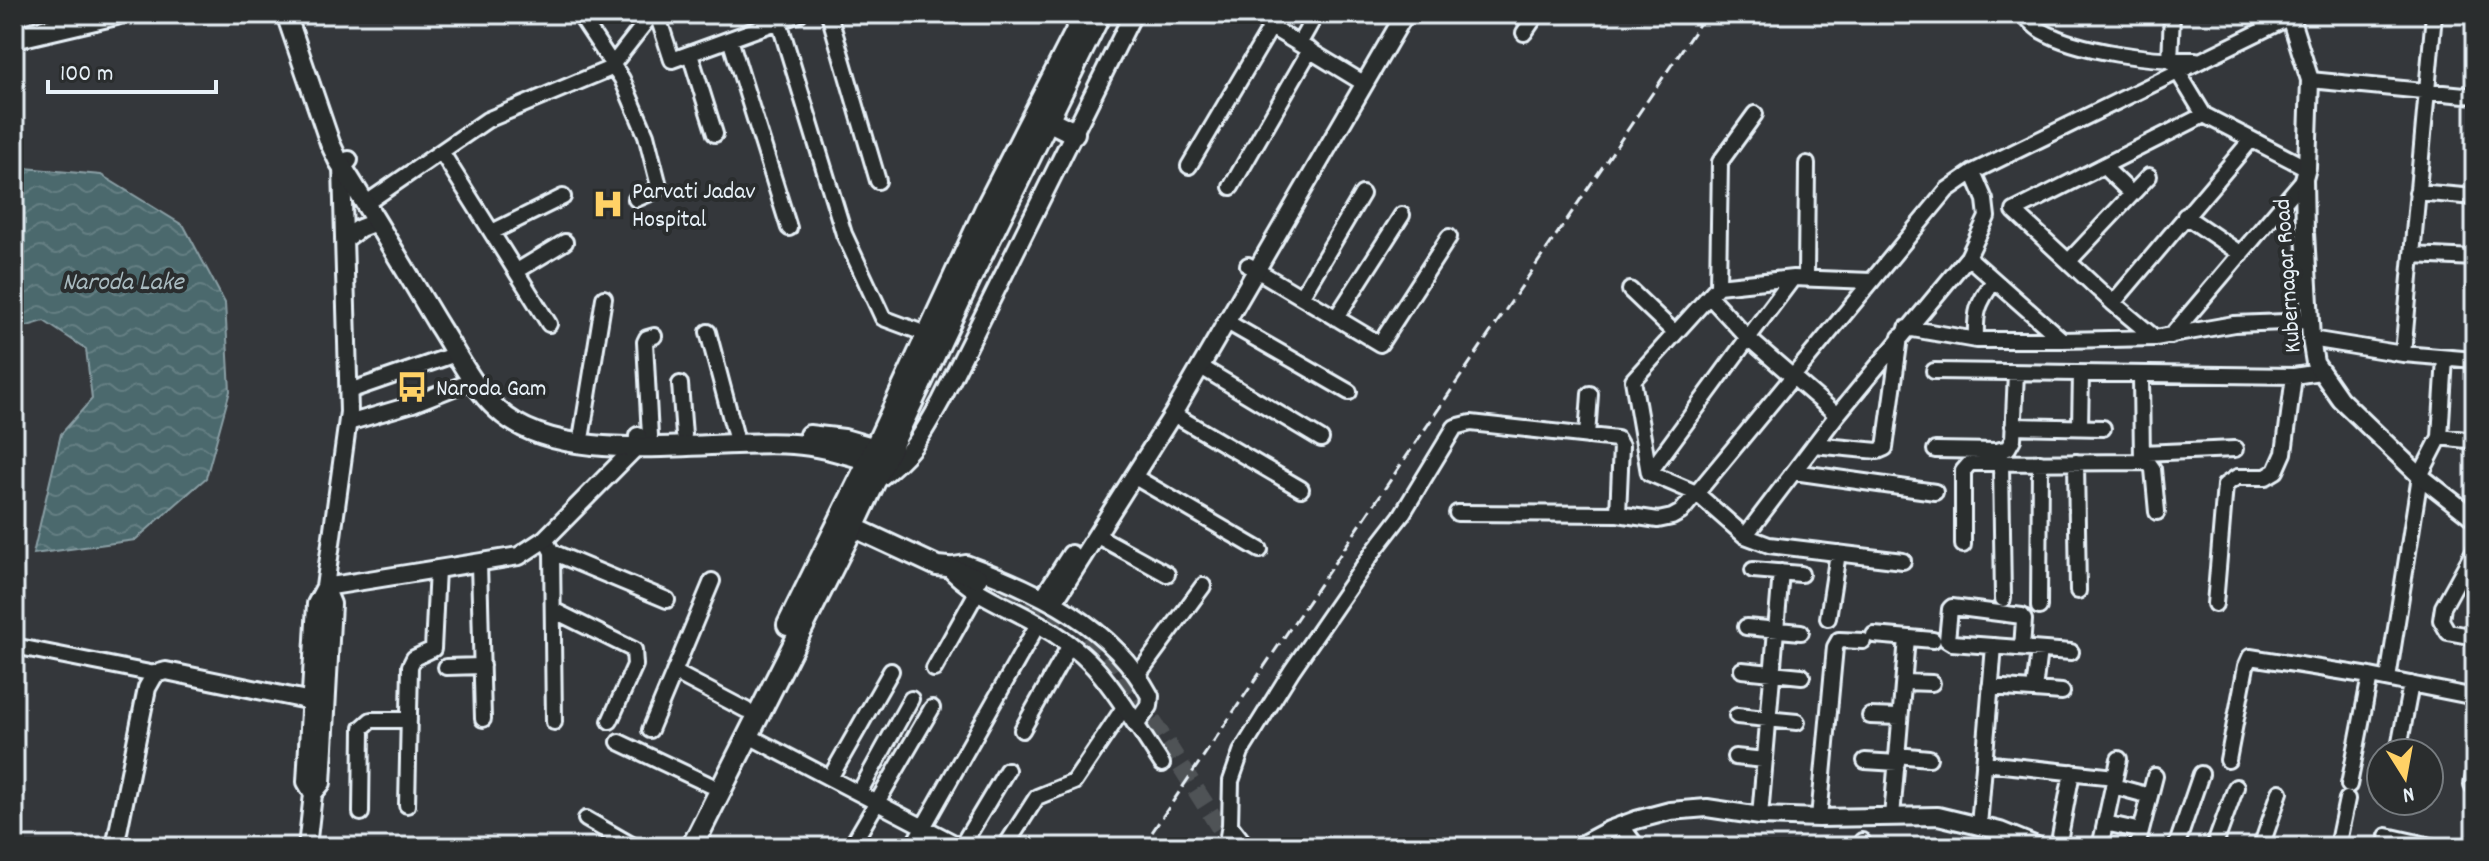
<svg xmlns="http://www.w3.org/2000/svg" width="2489" height="861" viewBox="0 0 2489 861" font-family="Dekko,sans-serif">
	<defs>
		<pattern id="water-waves" width="16" height="10" patternUnits="userSpaceOnUse" patternTransform="scale(2)"><rect width="16" height="10" fill="#4b696d"/><path d="M0 5q4-4 8 0t8 0" fill="none" stroke="#657f83"/></pattern>
	</defs>
	<rect width="100%" height="100%" fill="#34373b"/>
	<filter id="ink" filterUnits="userSpaceOnUse"><feTurbulence type="fractalNoise" baseFrequency=".0125" numOctaves="2"/><feDisplacementMap in="SourceGraphic" scale="16" xChannelSelector="R" yChannelSelector="G"/><feConvolveMatrix kernelMatrix="1 2 1 2 8 2 1 2 1" color-interpolation-filters="sRGB"/></filter>
	<g filter="url(#ink)">
		<path fill="url(#water-waves)" stroke="#8a9fa5" stroke-width="2" d="M14,167L101,175L184,226L225,303L230,391L206,478L135,540L33,554L61,434L92,399L86,349L44,321L14,330Z"/>
		<g fill="none" stroke-linecap="round" stroke-linejoin="round">
			<path stroke="#4f5357" stroke-width="18" stroke-dasharray="18 9" stroke-linecap="butt" d="M978,578L1065,617
				M1089,634L1117,665L1232,847"/>
			<defs>
				<path id="minor" d="M579,14L622,79L646,135L659,186L657,190L636,199
					M657,14L672,60L799,14
					M829,14L878,181
					M1255,14L1271,27L1365,84
					M2023,14C2029,20 2035,27 2042,31C2079,52 2154,61 2196,60
					M779,21L844,234L883,318L926,334
					M1524,33L1537,14
					M730,39L789,228
					M1299,44L1316,14
					M690,54L715,134
					M2170,61L2172,14
					M2178,72L2204,115L2307,168
					M2310,80L2475,96
					M442,153L549,324
					M1189,166L1271,27
					M2104,167L2132,194
					M1231,187L1310,50
					M2417,192L2475,197
					M365,204L487,120L609,69L652,14
					M2185,216L2241,254
					M492,232L563,197
					M2412,255L2475,258
					M1968,257L2062,340
					M2069,261L2149,176
					M1248,265L1380,344L1449,237
					M517,271L565,242
					M1806,277L1807,164
					M1718,286L1793,278
					M1630,290L1675,333
					M1709,296L1718,286L1720,162L1755,114
					M1301,297L1362,194
					M2113,303L2251,140
					M1336,318L1402,215
					M1227,322L1349,392
					M1907,328L1976,340H2062L2155,338L2234,324L2310,321
					M708,332L735,434
					M2171,336L2304,179
					M2155,338L2113,303L2014,211L2204,115
					M2311,339L2403,354L2475,360
					M1976,340C1975,312 1977,304 1994,281
					M2403,354L2434,14
					M2445,358L2440,437L2475,441
					M1201,367L1321,439
					M1934,371L2294,376L2320,372
					M2141,375L2142,462
					M680,384L684,435
					M349,391L456,354
					M1173,414L1301,489
					M1837,415L1748,338L1793,278L1871,281
					M348,423L413,404L474,380
					M2013,426L2103,428
					M2080,427L2081,374
					M582,433L604,298
					M650,436L645,342L647,338L654,336
					M1587,436L1590,394
					M1814,445L1878,451L1885,448L1900,337
					M1935,450L1997,451L2008,448L2013,439L2016,373
					M2142,453L2235,449
					M2001,462L2003,599
					M2076,462L2078,591
					M1794,472L1935,492
					M1649,473L1633,380L1709,296L1748,338L1649,473L1696,493L1745,536L1837,415L1968,257L1987,217L1985,200L1973,172
					M1133,476L1260,550
					M1457,513L1618,514L1658,520L1672,517L1681,512L1947,190L1973,172L2290,17
					M1096,535L1167,574
					M1745,536L1769,545L1903,561
					M545,539L552,552L554,722
					M1963,545V471L1970,463L2148,462L2153,469L2157,512
					M2475,549L2443,607L2441,620L2448,632L2475,637
					M552,552L667,600
					M479,563L483,719
					M1753,570L1801,574
					M2215,604L2225,485L2237,477H2266L2276,471L2284,453L2294,376
					M2039,607L2040,462
					M553,610L634,650L635,665L610,721
					M1828,618L1838,553
					M1746,627L1801,632
					M1874,635L1933,640
					M14,646L155,674
					M2022,648L2024,620L2022,616L1952,607L1950,609L1947,640L1952,643L2071,652
					M446,667L482,666
					M934,669L977,592
					M1742,670L1802,676
					M674,672L746,710
					M1137,676L1203,586
					M2388,679L2420,476L2440,437
					M1904,682L1932,683
					M1990,687L2062,692
					M2034,690L2039,650
					M1737,716L1797,722
					M1870,716L1900,717
					M1136,724L1162,764
					M650,730L712,581
					M1022,730L1070,645
					M747,735L962,847
					M619,742L710,785
					M2398,753L2411,684
					M1897,755L1929,758
					M1735,757L1765,760
					M2228,760L2246,666L2250,657L2370,676L2475,697
					M1865,761L1897,763
					M1984,763L2115,777
					M830,778L891,671
					M2349,785L2370,676
					M2472,785L2475,769
					M2113,786L2150,796
					M859,793L911,699
					M407,805L410,666L414,658L433,649L437,569
					M361,813L362,728L371,720H409
					M1760,816L1781,572
					M1892,817L1907,638
					M1819,818L1835,647L1839,640L1863,641
					M586,819L635,847
					M2105,823L2141,831
					M1230,825L1247,847
					M1621,825L1637,847
					M1979,826L1994,646
					M2387,836L2436,847
					M1862,841L1865,847
					M851,847L932,708
					M912,847L1038,624
					M961,847L1007,770
					M1005,847L1037,797L1074,782L1125,706
					M1226,847L1230,825L1231,781L1241,752L1292,670L1374,551L1401,516L1455,427L1471,423L1617,439L1621,446L1618,514
					M2058,847L2072,772
					M2100,847L2119,759
					M2137,847L2155,776
					M2176,847L2201,774
					M2214,847L2236,787
					M2261,847L2280,792
					M2337,847L2347,799"/>
				<path id="tertiary" d="M2289,14L2310,80L2307,168L2304,179L2305,233L2311,339L2315,363L2340,399L2420,476L2475,519
					M344,240L360,228L376,222
					M876,481C912,453 919,441 941,401L1133,14
					M966,564C1038,591 1112,625 1150,696L1149,706L1136,724C1105,676 1088,652 1037,623C1006,605 972,594 948,567Z
					M325,587L519,556L545,539L637,446L638,436
					M1044,596L1071,554
					M1054,602L1173,414L1405,14
					M313,794L306,782L316,604L325,587L349,412L342,167L349,160
					M115,847L147,688L155,674L166,671L326,704
					M307,847L313,794L322,783L332,604L325,587
					M1577,847L1609,830L1636,820L1670,811L1707,808L1760,816L1819,818L1938,816L2000,831L2039,847"/>
				<path id="secondary" d="M286,14L330,143L338,160C373,215 406,271 439,326C457,354 473,388 498,410C562,470 711,438 793,444C824,446 851,456 881,464
					M809,435L844,439L889,452
					M842,522L937,566L948,567L978,578"/>
				<path id="primary" d="M14,38L116,14
					M1048,120L1074,133
					M788,625L869,461L986,208L1085,14
					M692,847L858,517L970,279L1100,14"/>
			</defs>
			<use href="#minor" stroke="#e8f1f8" stroke-width="20"/>
			<use href="#tertiary" stroke="#e8f1f8" stroke-width="22"/>
			<use href="#secondary" stroke="#e8f1f8" stroke-width="24"/>
			<use href="#primary" stroke="#e8f1f8" stroke-width="26"/>
			<use href="#minor" stroke="#2a2d2e" stroke-width="14"/>
			<use href="#tertiary" stroke="#2a2d2e" stroke-width="16"/>
			<use href="#secondary" stroke="#2a2d2e" stroke-width="18"/>
			<use href="#primary" stroke="#2a2d2e" stroke-width="20"/>
			<path stroke="#e8f1f8" stroke-width="3" stroke-dasharray="12 6" stroke-linecap="butt" d="M1142,847L1706,14"/>
		</g>
	</g>
	<defs>
		<symbol id="hospital-bare" viewBox="-9 -9 18 18"><path d="M-5-5h3v3.5h4V-5h3V5h-3V1.5h-4V5h-3Z" fill="#ffd166" stroke="#2a2d2e" stroke-width="2.5" paint-order="stroke"/></symbol>
		<symbol id="bus-bare" viewBox="-9 -9 18 18"><path d="M-5-6H5V4H4V6H2V4H-2V6H-4V4H-5ZM-3.5-4V0h7V-4ZM-3.5 1.2v1.5H-2V1.2ZM2 1.2v1.5H3.5V1.2Z" fill="#ffd166" stroke="#2a2d2e" stroke-width="2.5" paint-order="stroke"/></symbol>
	</defs>
	<g fill-rule="evenodd">
		<use href="#hospital-bare" x="586" y="182" width="44" height="44"/>
		<use href="#bus-bare" x="390" y="365" width="44" height="44"/>
	</g>
	<g text-anchor="middle" stroke-width="8" stroke-linejoin="round" paint-order="stroke">
		<g font-size="24" fill="#e8f1f8" stroke="#2a2d2e" text-anchor="start">
			<text x="632" y="198">Parvati Jadav<tspan x="632" dy="28">Hospital</tspan></text>
			<text x="436" y="395">Naroda Gam</text>
		</g>
		<g font-size="24" fill="#e8f1f8" stroke="#2a2d2e">
			<text transform="translate(2286 276) rotate(-94)" y="8">Kubernagar Road</text>
		</g>
		<g font-size="26" font-style="italic" fill="#a9bbc0" stroke="#2a2d2e">
			<text x="123" y="289">Naroda Lake</text>
		</g>
	</g>
	<rect width="2489" height="861" fill="none" stroke="#2a2d2e" stroke-width="48"/>
	<rect x="24" y="24" width="2441" height="813" fill="none" stroke="#e8f1f8" stroke-width="3" filter="url(#ink)"/>
	<g transform="translate(2405 777) rotate(169)"><circle r="38" fill="#2a2d2e" stroke="#767b7f" stroke-width="2"/>
	<path d="M0-6L14 30L0 20L-14 30Z" fill="#ffd166"/>
	<text y="-12" font-size="22" font-weight="bold" text-anchor="middle" fill="#e8f1f8">N</text>
	</g>
	<path d="M48 80v12h168v-12" fill="none" stroke="#e8f1f8" stroke-width="4"/>
	<text x="60" y="80" font-size="24" fill="#e8f1f8" stroke="#2a2d2e" stroke-width="6" paint-order="stroke">100 m</text>
</svg>
